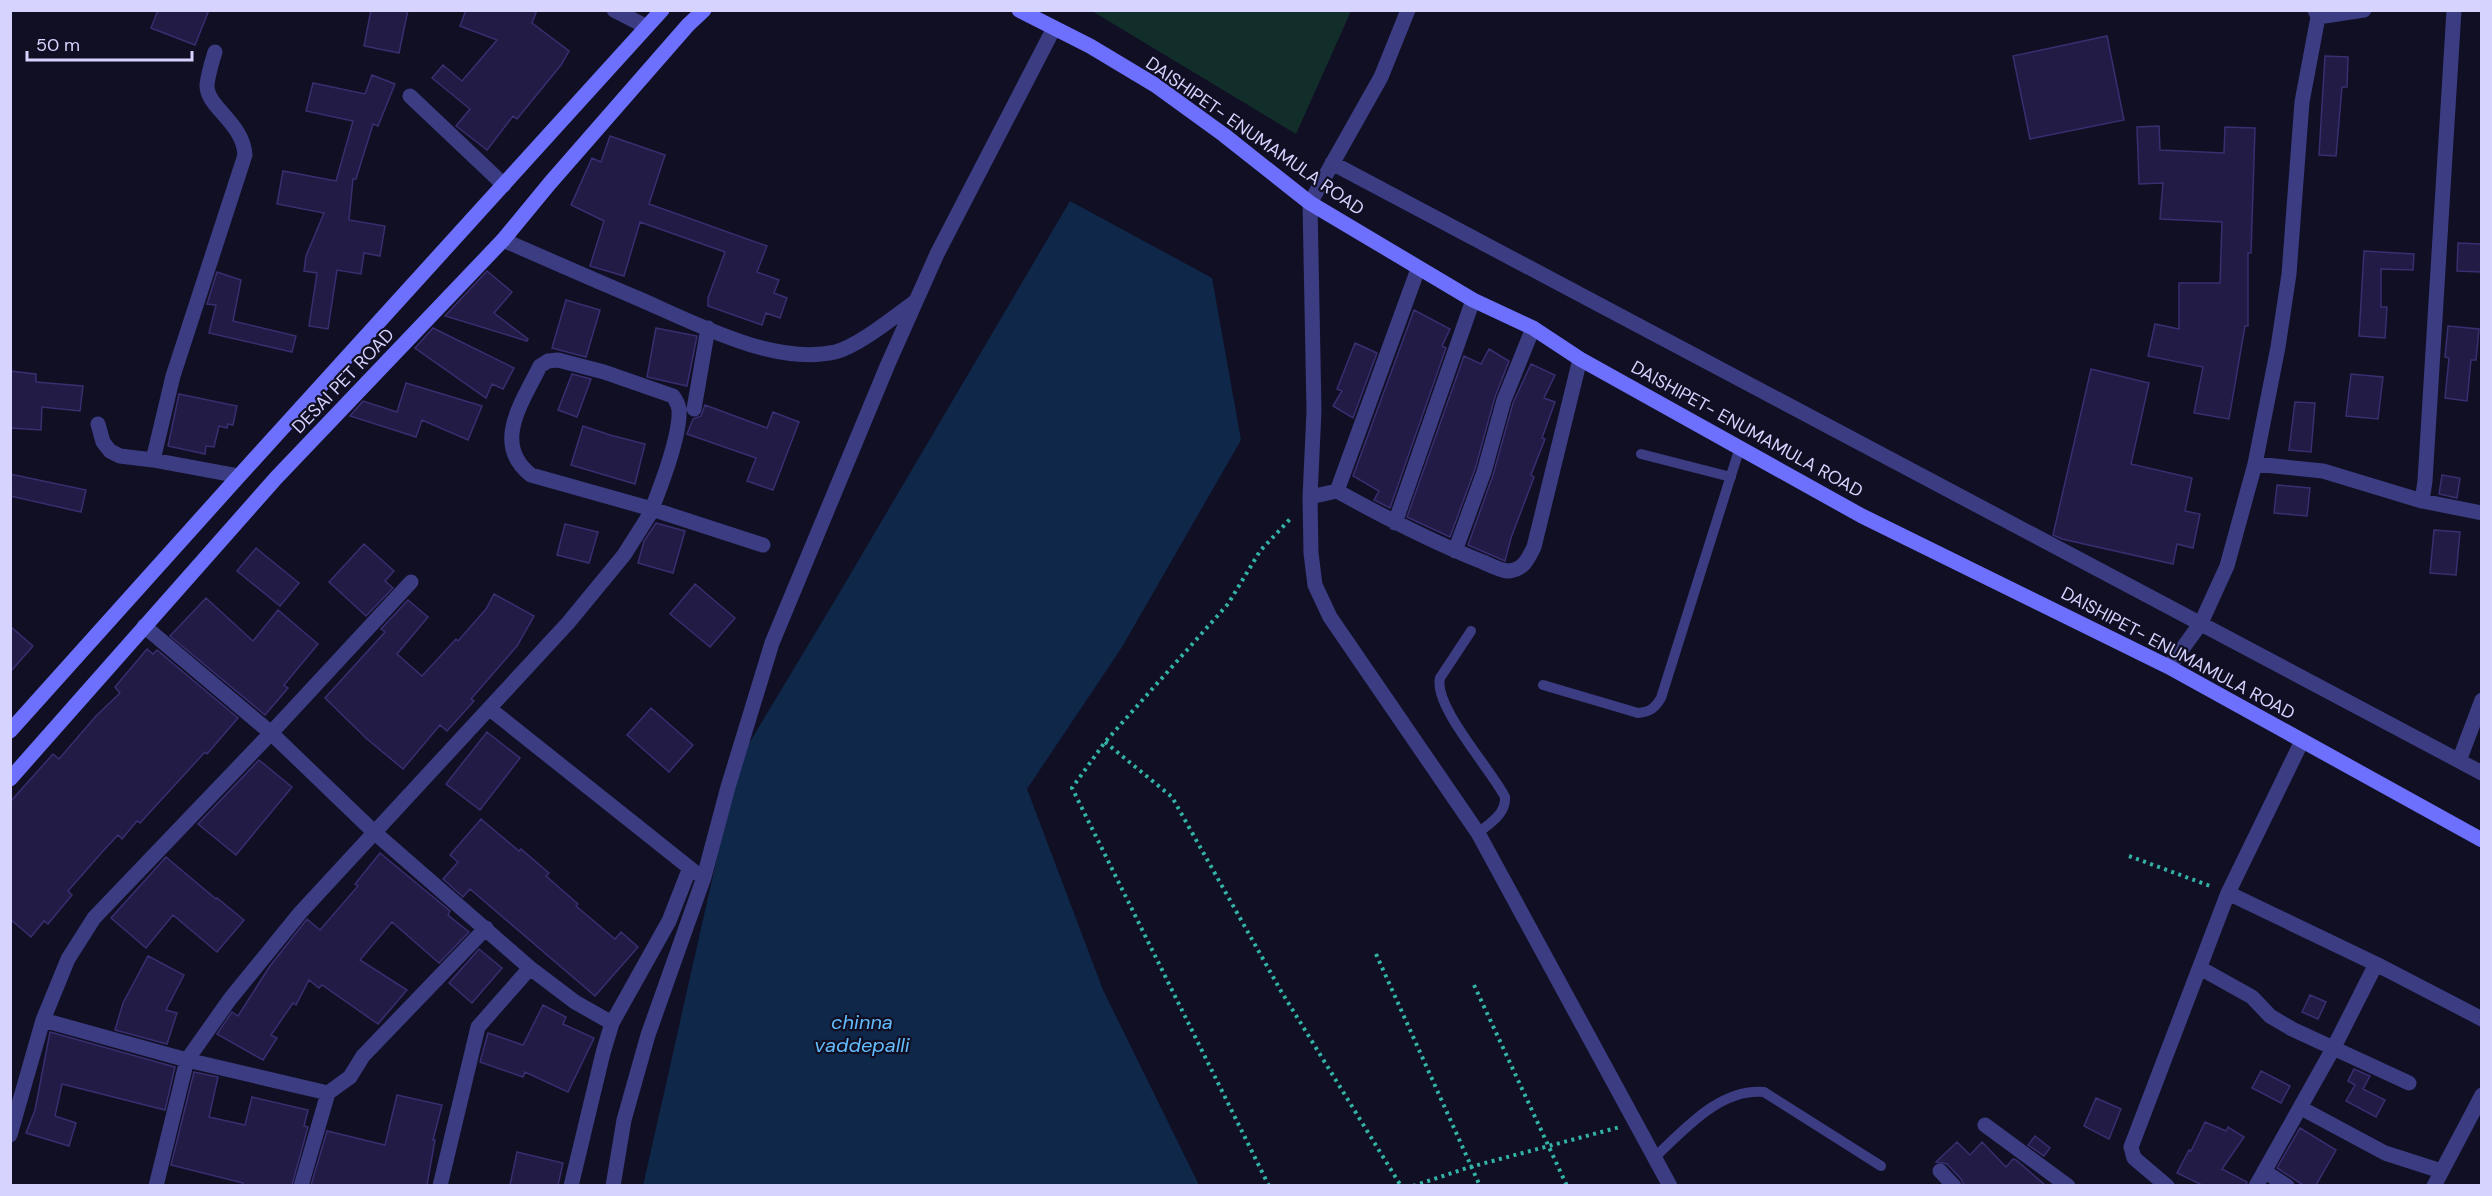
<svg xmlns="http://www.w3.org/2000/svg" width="2492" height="1196" viewBox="0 0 2492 1196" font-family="'DM Sans',sans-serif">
	<rect width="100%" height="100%" fill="#110f24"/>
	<path fill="#122e2b" d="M1092,11H1351L1296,134Z"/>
	<path fill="#0f2748" d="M1070,201L1212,278L1241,440L1122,647L1027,789L1103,990L1199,1185L643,1186L739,760L837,597Z"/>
	<path fill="#221b45" stroke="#382e70" stroke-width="1.5" d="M158,10H209L195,45L151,28Z
		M371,10H408L399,53L364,46Z
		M466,10H537L532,23L569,51L561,65L517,119L513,116L487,150L456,126L470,109L432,78L443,65L462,81L497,40L460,26Z
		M2107,36L2124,120L2030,139L2013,56Z
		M2325,56L2348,57L2347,87H2342L2336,156L2319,155Z
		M372,75L395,84L378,126L373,124L356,179H353L349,220L385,226L380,256L364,253L361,274L337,270L328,329L309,326L317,273L304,271L306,256L324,213L277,204L283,171L336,181L353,121L306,111L313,83L365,94Z
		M2159,126L2160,150L2224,153L2225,127L2255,128L2251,253H2248V326H2245L2229,419L2194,413L2203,367L2148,356L2155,324L2179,329V283H2220L2222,222L2160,219L2163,183L2139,184L2137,127Z
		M610,136L665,155L649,204L767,246L757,272L779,280L774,293L787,298L780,318L766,313L762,325L708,306V298L725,252L640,222L624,276L590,266L604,221L571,205L592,158L601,162Z
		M2458,243L2481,244V272L2457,271Z
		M2364,251L2414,254L2413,270L2381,269V307H2387L2385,338L2359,336Z
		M487,271L512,292L494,313L528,339L527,341L445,316Z
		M217,272L241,280L233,321L296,336L292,352L209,333L216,305L207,304Z
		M566,300L600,310L586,357L552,348Z
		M1414,310L1450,329L1442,346L1446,348L1390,508L1374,500L1379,491L1353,476Z
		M2448,326L2479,329L2476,360H2471L2467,401L2445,398L2449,358L2445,357Z
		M433,328L514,368L503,389L492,384L486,398L415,348Z
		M656,328L697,336L687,386L647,377Z
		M1355,343L1377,353L1353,418L1333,406L1342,391L1337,389Z
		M1489,349L1509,361L1495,397L1475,469L1450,537L1407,517L1464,356L1481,364Z
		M1531,364L1555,375L1544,398L1555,402L1542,438L1545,439L1531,475L1534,477L1511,538L1505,561L1468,545L1493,475L1513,403Z
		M2091,369L2149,383L2131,464L2192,478L2185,511L2200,514L2193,548L2177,544L2173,564L2062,539L2053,535Z
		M10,371L36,374V382L83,386L80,411L42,407L41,430L10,428Z
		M572,374L591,379L577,417L558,410Z
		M2351,374L2383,377L2378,419L2346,416Z
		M406,383L482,406L468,440L422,420L416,437L350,416L363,401L397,412Z
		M179,394L237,406L233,425L228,424L227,428L219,426L214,447L206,446L205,454L168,446Z
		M2295,402L2315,403L2311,452L2289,450Z
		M705,405L767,428L773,412L799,422L773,490L747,481L756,458L687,434L693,419L701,416Z
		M583,426L610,435L645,444L635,484L571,465Z
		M10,474L86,490L81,512L10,496Z
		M2442,475L2460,478L2457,498L2439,494Z
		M2277,485L2310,488L2307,516L2274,513Z
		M656,523L685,531L673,573L638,563L644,541Z
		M565,524L598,532L589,563L557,555Z
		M2434,530L2460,532L2456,575L2430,573Z
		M364,544L394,571L385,581L393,588L366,616L329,582Z
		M256,548L299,583L280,606L237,571Z
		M695,584L735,618L710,647L670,614Z
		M494,594L534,616L517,646L471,699L474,701L447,731L440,725L403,769L367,739L325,698L385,632L381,629L408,600L428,617L397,654L422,676L456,639L458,641L486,609Z
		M206,598L253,641L278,610L318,644L284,685L288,688L265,715L170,636Z
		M10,626L33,646L10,672Z
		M147,649L153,654L157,650L238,718L207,754L205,752L140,823L137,821L122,839L118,835L103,851L68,891L72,895L48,924L44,921L31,937L10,919V802L53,754L59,759L96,716L120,693L115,687Z
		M651,708L693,745L669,772L627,735Z
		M487,732L520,758L480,810L446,784Z
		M259,760L292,787L236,855L198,824Z
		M481,819L519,851L521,849L549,873L546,876L578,904L576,906L615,939L621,932L638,947L595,996L470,889L463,897L443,879L458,862L450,855Z
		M380,853L450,911L448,915L469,932L439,963L392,922L360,960L407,990L378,1024L322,985L319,988L309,980L296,1005L293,1003L271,1035L277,1038L263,1060L217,1034L232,1012L238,1016L270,966L307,919L320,930L358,886L355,884Z
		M166,857L216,899L217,898L244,920L217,952L173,915L146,948L111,918Z
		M479,949L502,968L472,1003L449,983Z
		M148,956L184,975L166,1010L177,1013L167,1044L115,1030L123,1003Z
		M2310,995L2326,1002L2318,1019L2302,1012Z
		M543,1005L566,1017L563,1024L594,1038L568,1092L525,1072L523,1077L480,1062L488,1033L523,1045Z
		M50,1032L175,1067L165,1110L62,1084L55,1116L76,1123L69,1146L26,1133L35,1110Z
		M2354,1069L2370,1076L2363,1089L2385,1100L2376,1117L2346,1101L2355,1085L2348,1081Z
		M2261,1071L2290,1086L2281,1103L2252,1088Z
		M194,1072L218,1077L209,1117L245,1125L252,1097L308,1110L304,1126L308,1127L292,1185H242L243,1183L171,1165Z
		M397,1095L442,1105L433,1140H435L427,1185H311L327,1131L385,1145Z
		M2096,1098L2121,1109L2109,1139L2084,1126Z
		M2205,1122L2226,1131L2228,1127L2244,1137L2222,1169L2247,1182L2246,1185H2202L2177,1173L2189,1150L2191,1151Z
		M2300,1128L2336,1150L2316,1185H2303L2277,1168Z
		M2035,1136L2050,1148L2044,1156L2028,1145Z
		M1957,1142L1970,1155L1982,1142L2006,1167L2013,1159L2016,1160L2045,1185H1964L1961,1179L1947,1164L1936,1162Z
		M517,1152L563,1163L558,1185H510Z"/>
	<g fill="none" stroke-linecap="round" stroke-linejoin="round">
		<path stroke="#32b3a5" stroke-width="4" stroke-dasharray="3 4.5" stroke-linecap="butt" d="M1105,742L1172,797L1281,991L1401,1186
			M2129,856L2213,887
			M1376,954L1480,1186
			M1474,985L1567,1186
			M1269,1186L1072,788L1105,742L1228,604L1260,551L1292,517
			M1413,1186L1470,1167L1620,1127"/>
		<path stroke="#3b3c82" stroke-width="10" d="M1641,454L1731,477
			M1471,631L1440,678C1433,706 1491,769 1505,797C1506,814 1490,823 1478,833
			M1543,685L1638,713C1650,712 1655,708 1661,698L1740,447
			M1655,1157C1685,1129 1720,1088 1764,1092L1881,1166"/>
		<path stroke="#3b3c82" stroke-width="15" d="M614,10L645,26
			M1408,10L1381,77L1310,203L1314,411L1310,497L1311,553L1315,585L1330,617L1478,833L1670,1186
			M2315,10L2318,17L2364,10
			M410,96L504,185
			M1332,163L2482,773
			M503,240C547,259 592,279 637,298C693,322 773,366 835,352C859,346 895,316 916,301
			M694,409L708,328
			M98,424L103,442L110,451L120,456L153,460L239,476
			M153,460L173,376L245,155C243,122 206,107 207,85C208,74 212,62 215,52
			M2255,464L2323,471L2422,501L2425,481L2454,10
			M1337,491L1418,269
			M1310,497L1337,491C1384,517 1432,542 1483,562C1490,565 1501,571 1509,571C1524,569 1528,559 1534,547L1580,359
			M2422,501L2482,513
			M1395,523L1473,300
			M1455,551L1484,472L1504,400L1533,328
			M144,626L271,733L374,832L530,968L575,1002L612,1023
			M2169,667L2201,623L2227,566L2255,464L2278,347L2289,274L2302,102L2318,17
			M490,709L696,873
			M2459,761L2482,700
			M2228,893L2376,964L2482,1019
			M2200,968L2252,997L2270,1016L2292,1029L2409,1083
			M43,1020L187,1060L328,1093
			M2301,1108L2385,1153L2441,1171
			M1985,1125L2068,1186
			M10,1135L43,1020L68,959L94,918L271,733L411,582
			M1940,1171L1954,1186
			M2264,1171L2287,1186
			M156,1186L187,1060L230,999L300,913L568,623L624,555L650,514C660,488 681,435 679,409C678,404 676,400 673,396L604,372L558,360L548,361L540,366C523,401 491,444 531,475L652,509L763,545
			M301,1186L328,1093L350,1077L363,1056L486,928
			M440,1186L478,1027L530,968
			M571,1186L603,1053L612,1023L669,921L689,870
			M613,1186L624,1120L648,1035L704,877L728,787L772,643L888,364L937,254L1054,28
			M2167,1186L2134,1158L2131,1147L2228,893L2302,741
			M2256,1186L2334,1047L2376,964
			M2434,1186L2482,1095"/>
		<path stroke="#6c70fc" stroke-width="15" d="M1019,10L1090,46L1155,85L1224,135L1310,203L1473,300L1533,328L1580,359L1862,516L2169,667L2482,840
			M10,731L239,476L662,10
			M10,779L276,478L503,240L550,183L688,25L704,10"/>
	</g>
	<g text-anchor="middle" stroke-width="4.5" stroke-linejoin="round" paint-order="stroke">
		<g font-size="18" fill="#d6d3fe" stroke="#110f24">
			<text transform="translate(1255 136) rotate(35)" y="6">DAISHIPET- ENUMAMULA ROAD</text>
			<text transform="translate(343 381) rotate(-46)" y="6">DESAI PET ROAD</text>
			<text transform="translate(1747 429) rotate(29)" y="6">DAISHIPET- ENUMAMULA ROAD</text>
			<text transform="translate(2178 653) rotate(28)" y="6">DAISHIPET- ENUMAMULA ROAD</text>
		</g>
		<g font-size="20" font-style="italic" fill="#63bdfc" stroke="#110f24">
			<text x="862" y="1029">chinna<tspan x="862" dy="23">vaddepalli</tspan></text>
		</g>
	</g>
	<rect width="2492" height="1196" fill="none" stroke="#d6d3fe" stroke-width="24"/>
	<path d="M27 51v9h165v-9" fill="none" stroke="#d6d3fe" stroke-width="3"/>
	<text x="36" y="51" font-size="18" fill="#d6d3fe" stroke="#110f24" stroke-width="4.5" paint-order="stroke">50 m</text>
</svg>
